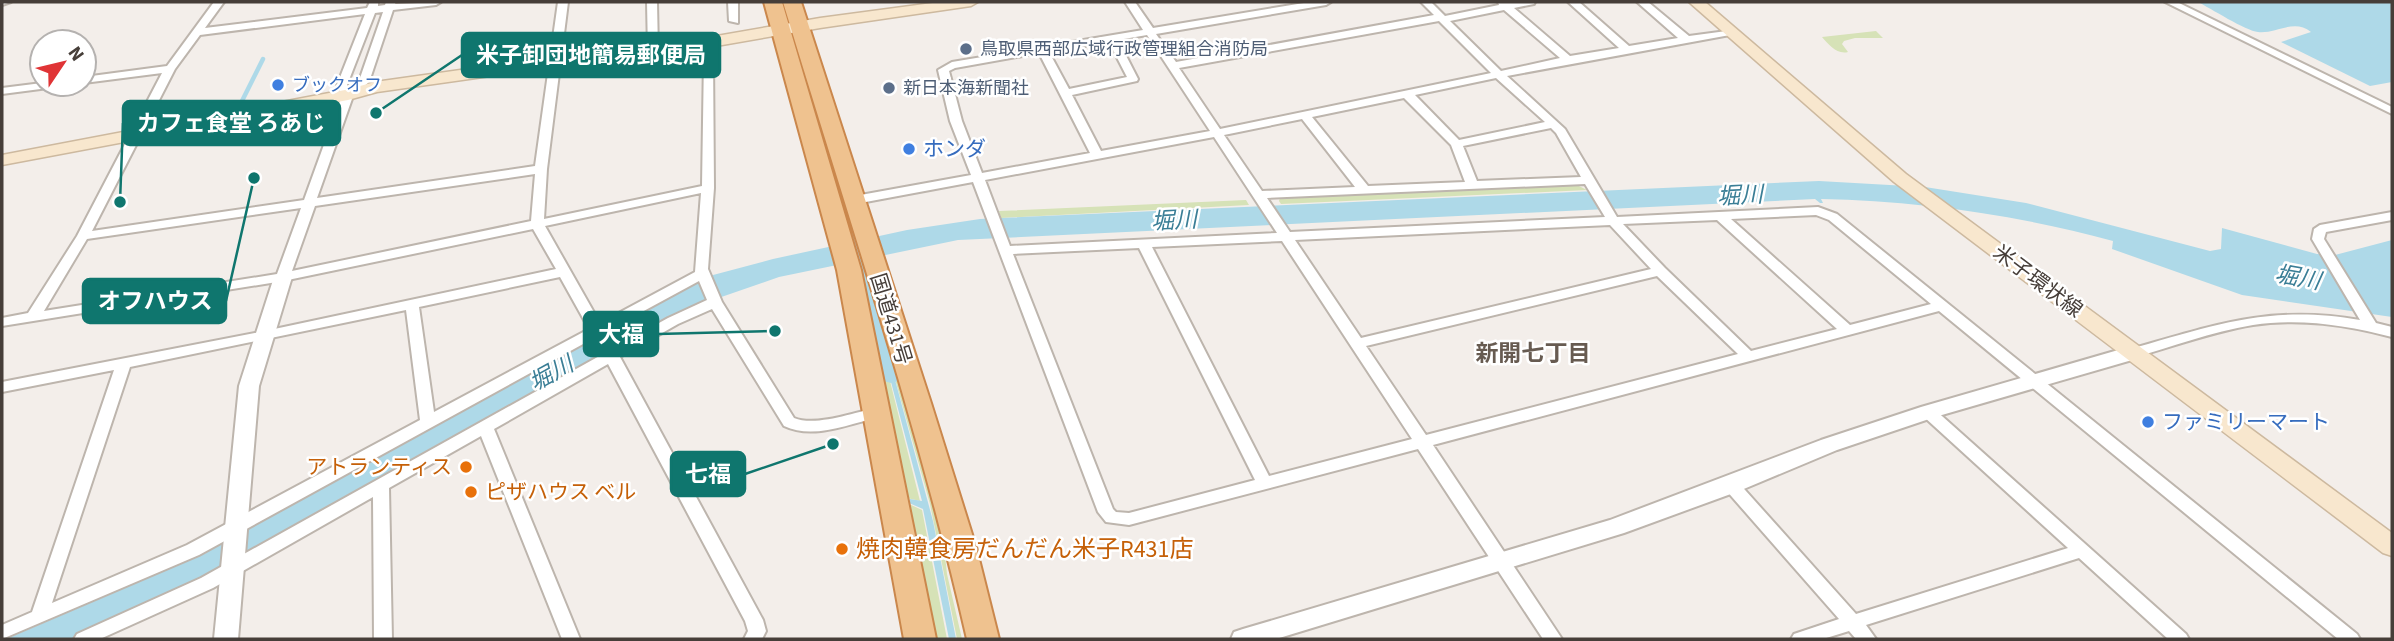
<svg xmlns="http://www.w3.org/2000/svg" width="2394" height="641" viewBox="0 0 2394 641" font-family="'Source Sans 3','Noto Sans JP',sans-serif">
	<rect width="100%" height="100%" fill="#f3eeea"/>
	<path fill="#d6e2b7" d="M1876,31L1883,38H1855L1844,41L1842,44L1848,52C1837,55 1828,44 1822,37Z
		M1575,184L1587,190L1281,204L1279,201L1280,198Z
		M1246,200L1249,205L1001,218L999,211Z
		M867,267L941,519L947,574L962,639H957L930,504L864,268Z
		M860,269H862L920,501L907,498Z
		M909,504L922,510L947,639H934Z"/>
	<path fill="#aed9e8" d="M2198,2H2392V82L2370,86L2281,42L2311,32C2294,18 2277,34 2258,32C2246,31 2210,8 2198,2Z
		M1819,181L1925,187L2026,203L2210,251L2221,249L2222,228L2317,254L2335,255L2392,240V317L2242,295L2112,249L2113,241C2018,215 1919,201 1821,199L1823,203H1820L1815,199L958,240L779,277L704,303L630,341L426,451L207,578L72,639H6L206,553L211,544L698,279L773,259L907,230L980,219Z
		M883,335L933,521L956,639H949L923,509L909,503L910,499L922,501L884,355L880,336Z"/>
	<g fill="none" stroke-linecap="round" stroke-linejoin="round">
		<path stroke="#aed9e8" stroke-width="4.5" d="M241,103L263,59
			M833,163L857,247"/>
		<path fill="#aed9e8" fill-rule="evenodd" d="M858,242L868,244L872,250L907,373L902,380L891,383L880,380L875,373L844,250L848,244Z"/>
		<defs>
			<path id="minor" d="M2,2H11L2,5Z
				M214,2H224L205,28L367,8L370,2H378V6L385,5L386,2H396L395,4L441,2L436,5L393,10L369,82L353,96L317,198L535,166L558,2H568L547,169L544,219L702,186L704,57L705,55H713L714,188L708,269L722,302L794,418C816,427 856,412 879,407L884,408L887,412L884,416L879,417C849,424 813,440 784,426L712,309L678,324L620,357L763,620L766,631L762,639H744L748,631L745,621L608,364L494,429L580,639H562L481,436L389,488L392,639H374L373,497L213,588L100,639H74L77,634L201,578L603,354L594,338L199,555L2,639V625L32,612L114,370L2,392V382L265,331L556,269L533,229L283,281L2,326V318L28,313L77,236L162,73L84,83V77L167,66ZM383,12L359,81L349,88L347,85L375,13ZM365,14L337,85L342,95L304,200L92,231L175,69L200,35ZM535,174L531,221L292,271L315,206ZM701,193L695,272L600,323L545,226ZM301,208L277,274L44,311L87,239ZM560,277L589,329L434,412L419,307ZM699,281L707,300L668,318L614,348L605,332ZM406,310L420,420L187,545L52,603L130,367Z
				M647,2H657L658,52L653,55L648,52Z
				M728,2H738V23L729,21Z
				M1125,2H1135L1153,28L1310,2H1331L1326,5L1156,34L1176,62L1434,15L1421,2H1431L1445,16L1499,5L1498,2H1535L1534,4L1514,8L1570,56L1619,48L1568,2H1579L1629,46L1678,38L1637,2H1648L1689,36L1734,30V34L1730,35L1507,76L1565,129L1617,217L1818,207L1837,214L2357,634L2360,639H2338L1939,311L1433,445L1562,639H1543L1418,449L1129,525L1106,522L1098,512L973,182L855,204L849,200L855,196L971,175L950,121L938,70L952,62L1143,30ZM1504,10L1560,58L1501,71L1450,21ZM1439,21L1491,73L1220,129L1179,68ZM1147,35L1210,131L1101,151L1072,95L1137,81L1138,79L1118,40ZM1109,42L1127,77L1069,89L1049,52ZM1039,53L1090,153L982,173L962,121L949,71L955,68ZM1496,78L1545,122L1459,140L1415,95ZM1404,98L1451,145L1465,182L1368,186L1312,117ZM1302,119L1355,187L1262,191L1224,135ZM1551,128L1556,133L1581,177L1477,181L1463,146ZM1214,137L1277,233L1010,246L985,180ZM1585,184L1605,217L1290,232L1267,198ZM1816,215L1829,220L1931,304L1850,325L1731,219ZM1717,220L1837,329L1751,351L1665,268L1623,224ZM1610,225L1651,269L1361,338L1295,240ZM1282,241L1412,439L1269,476L1152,247ZM1139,248L1255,480L1129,513L1116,512L1113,509L1013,254ZM1657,276L1738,354L1426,435L1366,346Z
				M2165,2H2177L2392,107V114Z
				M42,83L61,84L56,87L2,94V88Z
				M2392,212V220L2326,232L2324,239L2376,323L2392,327V337C2346,325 2300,318 2253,325C2211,332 2172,347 2132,358L2125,353L2127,350C2212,326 2269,304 2360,320L2312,239L2314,229L2320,225Z
				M1928,407L1933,408L2186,634L2189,639H2168L2079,558L1866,625L1876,639H1856L1849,631L1823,639H1791L1794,634L1839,619L1725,489L1723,485L1725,481H1737L1856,614L2068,548L1923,416L1920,412L1923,408Z"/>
			<path id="tertiary" d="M283,271L292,277L259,386L238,639H214L239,386L274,277Z
				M2132,346L2139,348L2142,353L2139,358L1935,417L1837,450L1739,491L1624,533L1276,639H1231L1234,632L1243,629L1610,520L1821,440L1921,407Z"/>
			<path id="secondary" d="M940,2H978L971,6L820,28L653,57L632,56L377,92L348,100L2,165V155L345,90L375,82L632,46L653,47L820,18Z
				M1689,2H1705L1906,174L2392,533V556L2383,553L1894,182Z"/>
			<path id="trunk" d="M764,2H782L861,270L936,639H904L837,270Z
				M783,2H801L931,403L976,547L999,639H967C918,424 847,213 783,2Z"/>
		</defs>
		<use href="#minor" stroke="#bdb5ad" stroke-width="4"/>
		<use href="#tertiary" stroke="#bdb5ad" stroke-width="4"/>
		<use href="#secondary" stroke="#cdb99f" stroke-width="3"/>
		<use href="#trunk" stroke="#ca874c" stroke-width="4"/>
		<use href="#minor" fill="#fff" fill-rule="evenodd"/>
		<use href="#tertiary" fill="#fff" fill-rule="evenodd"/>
		<use href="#secondary" fill="#f8e7ce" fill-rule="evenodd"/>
		<use href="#trunk" fill="#efc28f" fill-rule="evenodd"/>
	</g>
	<g fill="#5c6f8a" stroke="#fff" stroke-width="2.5">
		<circle cx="966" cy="49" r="7"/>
		<circle cx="889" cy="88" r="7"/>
	</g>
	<g fill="#3f7fe0" stroke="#fff" stroke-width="2.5">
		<circle cx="278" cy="85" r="7"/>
		<circle cx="909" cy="149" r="7"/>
		<circle cx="2148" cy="422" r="7"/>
	</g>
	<g fill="#e8710a" stroke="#fff" stroke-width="2.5">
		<circle cx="466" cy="467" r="7"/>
		<circle cx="471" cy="492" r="7"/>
		<circle cx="842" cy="549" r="7"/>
	</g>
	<g text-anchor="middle" stroke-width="5" stroke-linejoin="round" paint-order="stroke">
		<g font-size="18" fill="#4e5e75" stroke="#fff" text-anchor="start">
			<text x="980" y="55">鳥取県西部広域行政管理組合消防局</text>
			<text x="903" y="94">新日本海新聞社</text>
		</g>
		<g font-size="18" fill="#366cbe" stroke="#fff" text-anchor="start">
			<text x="292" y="91">ブックオフ</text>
		</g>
		<g font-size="21" fill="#366cbe" stroke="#fff" text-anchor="start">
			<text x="923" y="156">ホンダ</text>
			<text x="2162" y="429">ファミリーマート</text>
		</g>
		<g font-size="21" fill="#463e39" stroke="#fff">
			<text transform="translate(2038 281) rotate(37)" y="7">米子環状線</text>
			<text transform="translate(891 319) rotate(73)" y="7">国道431号</text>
		</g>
		<g font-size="21" fill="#c56008" stroke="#fff" text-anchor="end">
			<text x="452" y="474">アトランティス</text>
			<text x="485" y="499" text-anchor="start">ピザハウス ベル</text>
		</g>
		<g font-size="23" font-style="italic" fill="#3a7e96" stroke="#fff">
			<text transform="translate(1740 195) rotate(-3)" y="8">堀川</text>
			<text transform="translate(1174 220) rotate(-3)" y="8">堀川</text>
			<text transform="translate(2298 277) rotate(10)" y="8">堀川</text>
			<text transform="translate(551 373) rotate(-29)" y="8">堀川</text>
		</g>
		<g font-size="23" font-weight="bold" fill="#675b51" stroke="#fff">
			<text x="1533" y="361">新開七丁目</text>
		</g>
		<g font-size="24" fill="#c56008" stroke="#fff" text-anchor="start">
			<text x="856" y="557">焼肉韓食房だんだん米子R431店</text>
		</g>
	</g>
	<path fill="none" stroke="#0f766e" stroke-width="2.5" d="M376 113L462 55M120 202L123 123M254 178L226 301M775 331L658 334M833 444L745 474"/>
	<g fill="#0f766e" stroke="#fff" stroke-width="2.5">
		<circle cx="376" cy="113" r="7"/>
		<circle cx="120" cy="202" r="7"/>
		<circle cx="254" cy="178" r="7"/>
		<circle cx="775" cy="331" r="7"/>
		<circle cx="833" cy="444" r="7"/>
	</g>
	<g fill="#0f766e" stroke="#0f766e" stroke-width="2.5">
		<rect x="462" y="33" width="258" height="44" rx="7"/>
		<rect x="123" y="101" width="217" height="44" rx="7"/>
		<rect x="83" y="279" width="143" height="44" rx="7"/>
		<rect x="584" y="312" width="74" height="44" rx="7"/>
		<rect x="671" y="452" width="74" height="44" rx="7"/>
	</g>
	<g font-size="23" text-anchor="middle" font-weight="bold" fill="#fff">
		<text x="591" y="63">米子卸団地簡易郵便局</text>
		<text x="231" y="131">カフェ食堂 ろあじ</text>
		<text x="155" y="309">オフハウス</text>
		<text x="621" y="342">大福</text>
		<text x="708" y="482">七福</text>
	</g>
	<rect width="2394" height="641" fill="none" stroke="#463e39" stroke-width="7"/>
	<g transform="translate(63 63) rotate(55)"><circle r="33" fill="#ffffff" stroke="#b5b2b0" stroke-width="2"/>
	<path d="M0-5L12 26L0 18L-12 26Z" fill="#e03436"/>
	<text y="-10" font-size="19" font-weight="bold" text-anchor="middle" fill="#463e39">N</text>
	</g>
</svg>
